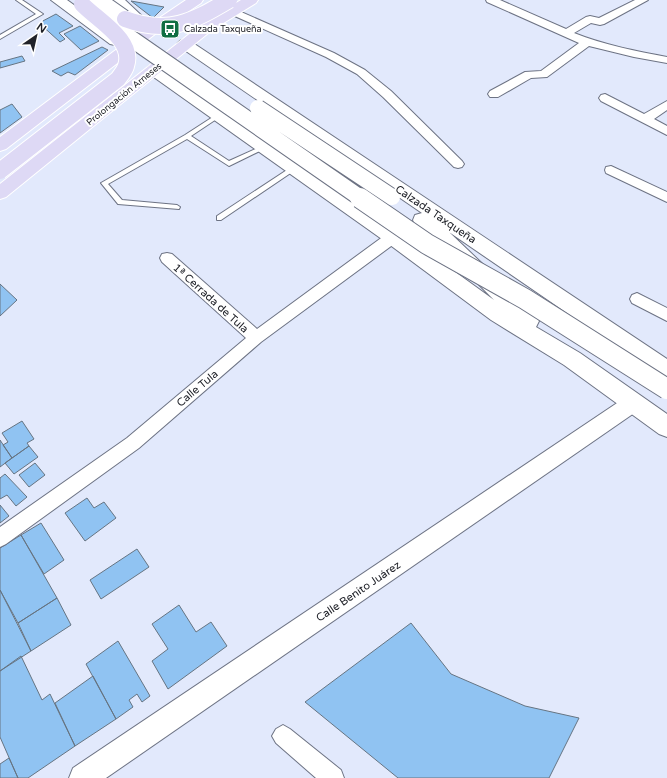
<svg xmlns="http://www.w3.org/2000/svg" width="667" height="778" viewBox="0 0 667 778" font-family="'Varela Round',sans-serif">
	<rect width="100%" height="100%" fill="#e2e9fc"/>
	<path fill="#90c3f2" stroke="#667482" d="M131,1L164,7L153,18Z
		M56,14L73,26L59,33L65,39L60,42L39,23Z
		M80,26L99,41L81,50L64,34Z
		M102,47L108,50L75,75L68,72L61,76L52,71Z
		M22,56L25,61L0,68V62Z
		M12,104L22,117L0,133V110Z
		M0,284L17,300L0,316Z
		M22,421L34,439L27,443L29,446L12,458L3,445L8,442L2,433Z
		M0,440L12,458L0,467Z
		M29,446L38,457L14,474L5,463Z
		M35,463L45,475L29,487L19,475Z
		M5,474L27,497L16,506L7,495L0,499V478Z
		M87,498L94,508L104,502L116,518L85,541L65,513Z
		M0,505L9,516L0,523Z
		M41,523L64,560L44,574L21,535Z
		M21,535L57,598L18,623L0,590V548Z
		M137,549L149,567L101,599L90,580Z
		M0,590L31,651L0,671Z
		M57,598L71,625L31,651L18,623Z
		M179,605L196,632L211,622L227,646L168,689L152,661L168,649L152,624Z
		M411,623L451,674L525,706L579,718L549,778H398L305,702Z
		M118,641L150,696L142,702L137,694L129,700L133,707L116,719L86,664Z
		M21,656L42,700L50,694L75,746L28,778H18L0,737V671Z
		M93,676L116,719L75,746L55,703Z
		M9,758L18,778H0V764Z"/>
	<g fill="none" stroke-linecap="round" stroke-linejoin="round">
		<defs>
			<path id="service" d="M16,0H22L43,14L0,39V35L36,14Z
				M219,113L221,114V116L191,136L229,161L262,146H266V148L229,166L187,139L108,184L122,200L177,205L180,207L179,209L118,204L101,183L185,135Z
				M293,166H297L298,168L221,220H217V216Z"/>
			<path id="minor" d="M486,0H500L566,29L586,17L590,16L599,18L635,0H648L604,24L600,25L591,23L574,33C604,45 636,51 667,57V63L634,57L589,46L547,77L531,78L498,97H490L488,94L490,91L525,72L541,71L579,43L487,2Z
				M232,8L334,53L365,70L391,91L462,161L464,164L462,167L458,168L454,167L383,97L357,74L326,57L228,13L227,11L228,9Z
				M605,94L644,114L667,101V110L654,119L667,126V135L601,101L599,98L601,95Z
				M611,166L667,192V202L606,173L605,170L606,167Z
				M393,232L398,233L400,237L398,241L261,342L139,448L6,544L0,547V527L127,438L246,338L162,262L160,258L162,254L167,253L172,254L257,329L388,233Z
				M637,293L667,308V321L632,303L630,299L632,295Z
				M283,725L290,729L341,770L344,778H316L276,743L272,736L276,729Z"/>
			<path id="tertiary" d="M633,394L640,397L643,403L640,409L106,778H69L73,768L626,397Z"/>
			<path id="secondary" d="M51,0H67L120,38L122,41L120,44L115,45L110,44Z
				M110,0H125L143,17L140,26L151,28L153,31L151,34C140,37 132,36 126,26L128,18Z
				M185,39L190,41L667,359V379L659,376L449,232L536,315L539,321L536,327L580,353L667,414V437L659,434L564,365L491,320L386,242L148,73L146,70L148,67L154,65L160,67L400,232L494,300L443,248L415,225L413,220L415,215L422,213L180,47L177,44L180,41Z"/>
			<path id="primary" d="M186,0H203L201,3L159,31L6,149L0,151V137L149,25Z
				M241,0H258L256,3L212,30L6,197L0,199V184L202,24Z"/>
		</defs>
		<use href="#service" stroke="#6d7384" stroke-width="2"/>
		<use href="#minor" stroke="#6d7384" stroke-width="2"/>
		<use href="#tertiary" stroke="#6d7384" stroke-width="2"/>
		<use href="#secondary" stroke="#6d7384" stroke-width="2"/>
		<use href="#primary" stroke="#fff" stroke-width="2"/>
		<use href="#service" fill="#fff" fill-rule="evenodd"/>
		<use href="#minor" fill="#fff" fill-rule="evenodd"/>
		<use href="#tertiary" fill="#fff" fill-rule="evenodd"/>
		<use href="#secondary" fill="#fff" fill-rule="evenodd"/>
		<use href="#primary" fill="#ded9f5" fill-rule="evenodd"/>
		<defs>
			<path id="secondary-bridge-far1" d="M98,0L128,21
				M103,19L362,199
				M258,108L392,197"/>
			<path id="secondary-bridge" d="M360,198L427,244L525,299L667,389"/>
			<path id="primary-bridge" d="M125,19C168,35 192,22 229,0
				M0,171L118,79C121,75 125,70 126,66C135,40 97,20 82,4"/>
		</defs>
		<use href="#secondary-bridge-far1" stroke="#6d7384" stroke-width="18" stroke-linecap="butt"/>
		<use href="#secondary-bridge" stroke="#6d7384" stroke-width="22" stroke-linecap="butt"/>
		<use href="#primary-bridge" stroke="#fff" stroke-width="18" stroke-linecap="butt"/>
		<use href="#secondary-bridge-far1" stroke="#fff" stroke-width="16"/>
		<use href="#secondary-bridge" stroke="#fff" stroke-width="20"/>
		<use href="#primary-bridge" stroke="#ded9f5" stroke-width="16"/>
	</g>
	<defs>
		<symbol id="bus-square" viewBox="-11 -11 22 22"><rect x="-9" y="-9" width="18" height="18" rx="4" fill="#0f6e43" stroke="#fff"/><path d="M-5-6H5V4H4V6H2V4H-2V6H-4V4H-5ZM-3.5-4V0h7V-4ZM-3.5 1.2v1.5H-2V1.2ZM2 1.2v1.5H3.5V1.2Z" fill="#fff"/></symbol>
	</defs>
	<g fill-rule="evenodd">
		<use href="#bus-square" x="159" y="18" width="22" height="22"/>
	</g>
	<g text-anchor="middle" stroke-width="4" stroke-linejoin="round" paint-order="stroke">
		<g font-size="9" fill="#202229" stroke="#fff" text-anchor="start">
			<text x="184" y="32">Calzada Taxqueña</text>
		</g>
		<g font-size="9" fill="#202229" stroke="#fff">
			<text transform="translate(124 94) rotate(-39)" y="3">Prolongación Arneses</text>
		</g>
		<g font-size="11" fill="#202229" stroke="#fff">
			<text transform="translate(436 214) rotate(34)" y="4">Calzada Taxqueña</text>
			<text transform="translate(211 298) rotate(42)" y="4">1ª Cerrada de Tula</text>
			<text transform="translate(197 388) rotate(-40)" y="4">Calle Tula</text>
			<text transform="translate(358 591) rotate(-34)" y="4">Calle Benito Juárez</text>
		</g>
	</g>
	<g transform="translate(36 36) rotate(34)" stroke="#ffffff" stroke-width="3" paint-order="stroke">
	<path d="M0-3L7 15L0 10L-7 15Z" fill="#202229"/>
	<text y="-6" font-size="11" font-weight="bold" text-anchor="middle" fill="#202229">N</text>
	</g>
</svg>
